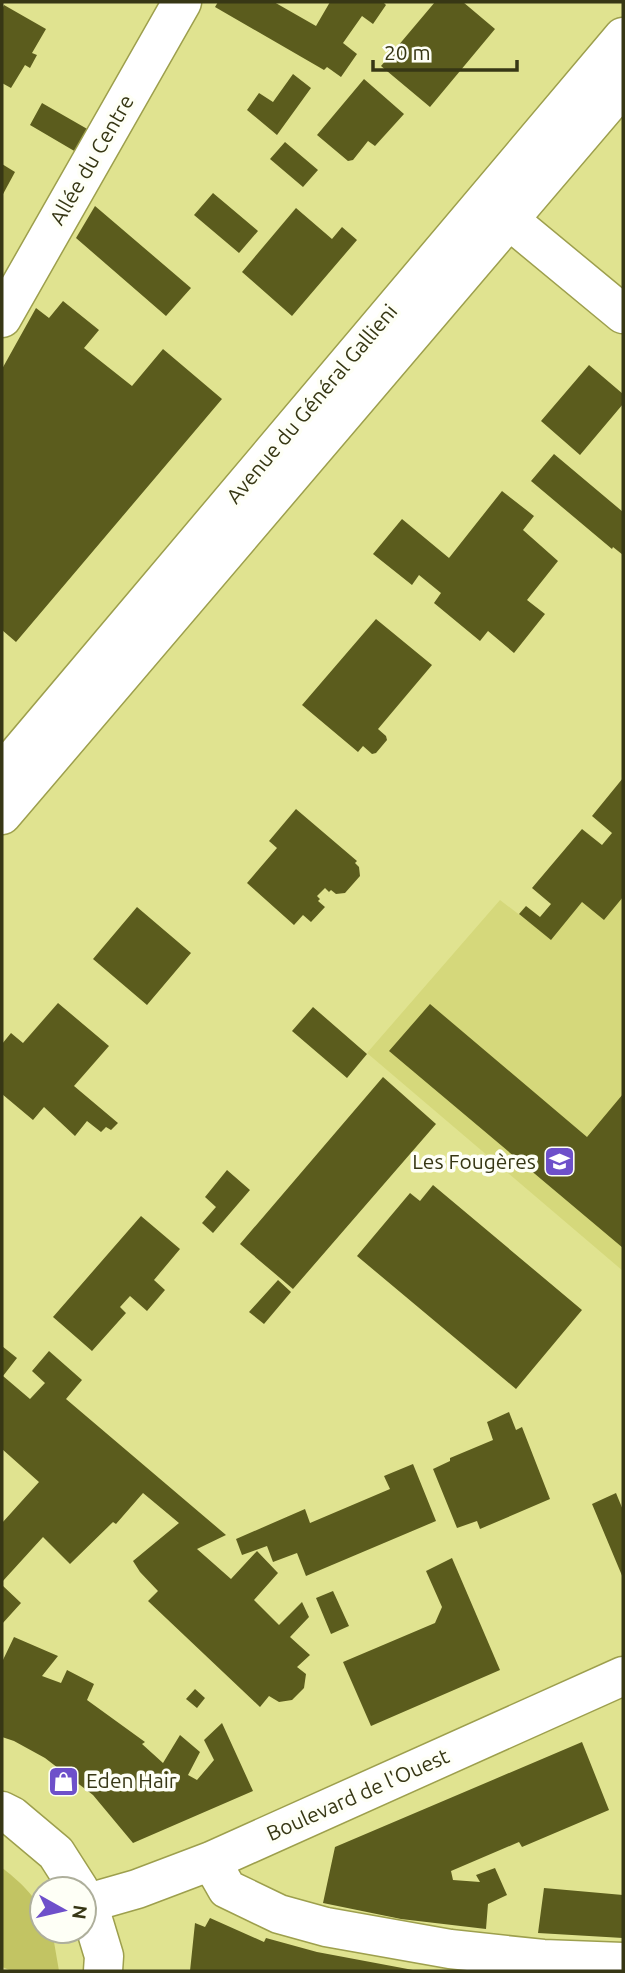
<svg xmlns="http://www.w3.org/2000/svg" width="625" height="1973" viewBox="0 0 625 1973" font-family="Ubuntu,sans-serif">
	<rect width="100%" height="100%" fill="#e0e390"/>
	<path fill="#d5d87b" d="M623,852V1271L367,1053L500,900L551,939Z"/>
	<path fill="#c2c463" d="M2,1868C15,1877 39,1899 42,1914C43,1919 42,1926 42,1931H51L53,1936L59,1971H12L2,1967Z"/>
	<path fill="#5b5c1d" d="M218,2H274L316,26L330,2H383L386,5L373,24L362,16L343,43L357,54L341,77L327,67L324,70L215,7Z
		M435,2H463L495,29L430,107L381,66Z
		M4,5L46,29L32,53L37,55L30,68L25,65L11,88L2,83V9Z
		M293,74L311,88L277,135L247,110L259,93L273,102Z
		M364,79L404,114L375,146L368,141L353,160L348,161L317,135Z
		M42,103L89,130L76,152L30,125Z
		M285,142L318,170L303,187L270,159Z
		M2,164L15,172L2,196Z
		M213,193L258,231L239,253L194,215Z
		M95,206L191,288L166,316L76,238Z
		M296,208L332,239L342,227L357,240L292,316L242,272Z
		M63,301L99,330L84,348L132,386L163,349L222,399L16,642L2,630V369L36,308L49,318Z
		M589,365L623,394V404L580,455L541,421Z
		M554,454L623,512V555L613,547L612,549L531,481Z
		M502,491L534,516L523,530L558,561L527,600L545,614L514,653L488,631L480,641L434,603L441,593L419,575L412,585L373,554L402,519L449,558Z
		M376,619L432,665L378,729L386,736L387,740L376,753L372,754L363,746L358,752L302,705Z
		M623,778V897L604,920L582,902L551,940L519,914L526,906L540,917L551,904L532,888L582,829L602,845L612,833L592,816Z
		M296,809L357,861L355,863L359,867L360,876L345,893L336,894L331,890L329,892L325,888L317,896L320,899L318,901L325,907L311,922L303,915L294,925L247,883L277,848L269,841Z
		M137,907L191,953L147,1005L93,959Z
		M58,1003L109,1046L74,1086L118,1123L111,1130L106,1127L101,1132L87,1121L75,1136L44,1107L33,1120L2,1094V1044L11,1033L23,1043Z
		M430,1004L587,1137L623,1094V1248L389,1051Z
		M313,1007L367,1054L347,1078L292,1031Z
		M383,1077L436,1124L293,1289L240,1244Z
		M227,1170L250,1190L213,1233L202,1223L216,1207L205,1197Z
		M433,1185L582,1310L516,1389L357,1256L410,1193L420,1201Z
		M141,1216L180,1249L154,1280L165,1290L147,1311L130,1296L120,1307L126,1313L92,1351L53,1317Z
		M278,1280L291,1292L264,1324L249,1312Z
		M2,1346L17,1358L3,1376L30,1399L45,1383L32,1371L49,1351L82,1380L66,1399L226,1535L197,1549L231,1579L257,1551L278,1573L254,1600L279,1625L302,1602L309,1617L290,1637L310,1655L297,1667L306,1674L304,1688L292,1700L279,1702L269,1696L260,1707L148,1601L158,1591L140,1572L133,1561L179,1523L143,1493L116,1524L113,1522L70,1564L43,1537L2,1582V1523L39,1482L2,1449Z
		M509,1412L516,1430L522,1427L550,1499L480,1529L477,1521L457,1528L433,1469L450,1461V1458L493,1440L487,1422Z
		M413,1464L436,1521L306,1576L297,1553L273,1562L267,1546L242,1555L236,1539L305,1509L310,1523L390,1489L384,1476Z
		M616,1493L623,1510V1578L592,1504Z
		M452,1558L500,1670L371,1726L343,1662L435,1623L442,1607L426,1571Z
		M2,1585L21,1603L2,1624Z
		M333,1591L349,1626L331,1634L316,1598Z
		M14,1637L58,1656L42,1676L61,1683L67,1670L94,1684L87,1700L145,1742L142,1744L163,1763L180,1735L200,1752L188,1775L197,1780L214,1760L204,1740L222,1723L253,1791L133,1843L93,1795L45,1758L14,1741L2,1737V1662Z
		M195,1689L205,1698L197,1708L186,1699Z
		M582,1742L609,1810L522,1847L519,1842L451,1871L453,1880L480,1882L476,1875L495,1868L507,1895L488,1904L486,1929L401,1919L323,1903L335,1847Z
		M544,1888L623,1895V1938L538,1933Z
		M210,1918L264,1942L266,1938L317,1952L413,1970V1971H190L195,1923L205,1927Z"/>
	<g fill="none" stroke-linecap="round" stroke-linejoin="round">
		<defs>
			<path id="minor" d="M490,204L623,314
				M2,318L182,2
				M2,773L623,37
				M2,815L623,86
				M2,1811L12,1816L56,1853L79,1889
				M211,1861L227,1889L279,1914L326,1927L450,1949L543,1959L623,1962
				M84,1897L88,1903L104,1956L103,1971
				M88,1903L137,1889L211,1861L623,1676"/>
		</defs>
		<use href="#minor" stroke="#9d9f4d" stroke-width="41"/>
		<use href="#minor" stroke="#fff" stroke-width="38"/>
	</g>
	<defs>
		<symbol id="school-square" viewBox="-11 -11 22 22"><rect x="-9" y="-9" width="18" height="18" rx="4" fill="#6e50ca" stroke="#fefff6"/><path d="M0-5L7-2L0 1L-7-2ZM-4 1L0 2.5L4 1V4Q0 6-4 4Z" fill="#fff"/></symbol>
		<symbol id="shop-square" viewBox="-11 -11 22 22"><rect x="-9" y="-9" width="18" height="18" rx="4" fill="#6e50ca" stroke="#fefff6"/><path d="M-5-2.5h2.3a2.7 3.5 0 0 1 5.4 0H5L5.5 6h-11ZM-1.5-2.5h3a1.5 2.3 0 0 0-3 0Z" fill="#fff"/></symbol>
	</defs>
	<g fill-rule="evenodd">
		<use href="#school-square" x="542" y="1144" width="35" height="35"/>
		<use href="#shop-square" x="46" y="1764" width="35" height="35"/>
	</g>
	<g text-anchor="middle" stroke-width="7" stroke-linejoin="round" paint-order="stroke">
		<g font-size="21" fill="#373715" stroke="#fefff6">
			<text transform="translate(92 160) rotate(-60)" y="7">Allée du Centre</text>
			<text transform="translate(312 404) rotate(-50)" y="7">Avenue du Général Gallieni</text>
			<text transform="translate(358 1795) rotate(-24)" y="7">Boulevard de l'Ouest</text>
		</g>
		<g font-size="21" fill="#373715" stroke="#fefff6" text-anchor="end">
			<text x="536" y="1169">Les Fougères</text>
			<text x="86" y="1788" text-anchor="start">Eden Hair</text>
		</g>
	</g>
	<rect width="625" height="1973" fill="none" stroke="#373715" stroke-width="7"/>
	<g transform="translate(63 1910) rotate(98)"><circle r="33" fill="#fefff6" stroke="#aeaf9c" stroke-width="2"/>
	<path d="M0-5L12 26L0 18L-12 26Z" fill="#6e50ca"/>
	<text y="-10" font-size="19" font-weight="bold" text-anchor="middle" fill="#373715">N</text>
	</g>
	<path d="M373 60v10h144v-10" fill="none" stroke="#373715" stroke-width="3.5"/>
	<text x="384" y="60" font-size="21" fill="#373715" stroke="#fefff6" stroke-width="5" paint-order="stroke">20 m</text>
</svg>
